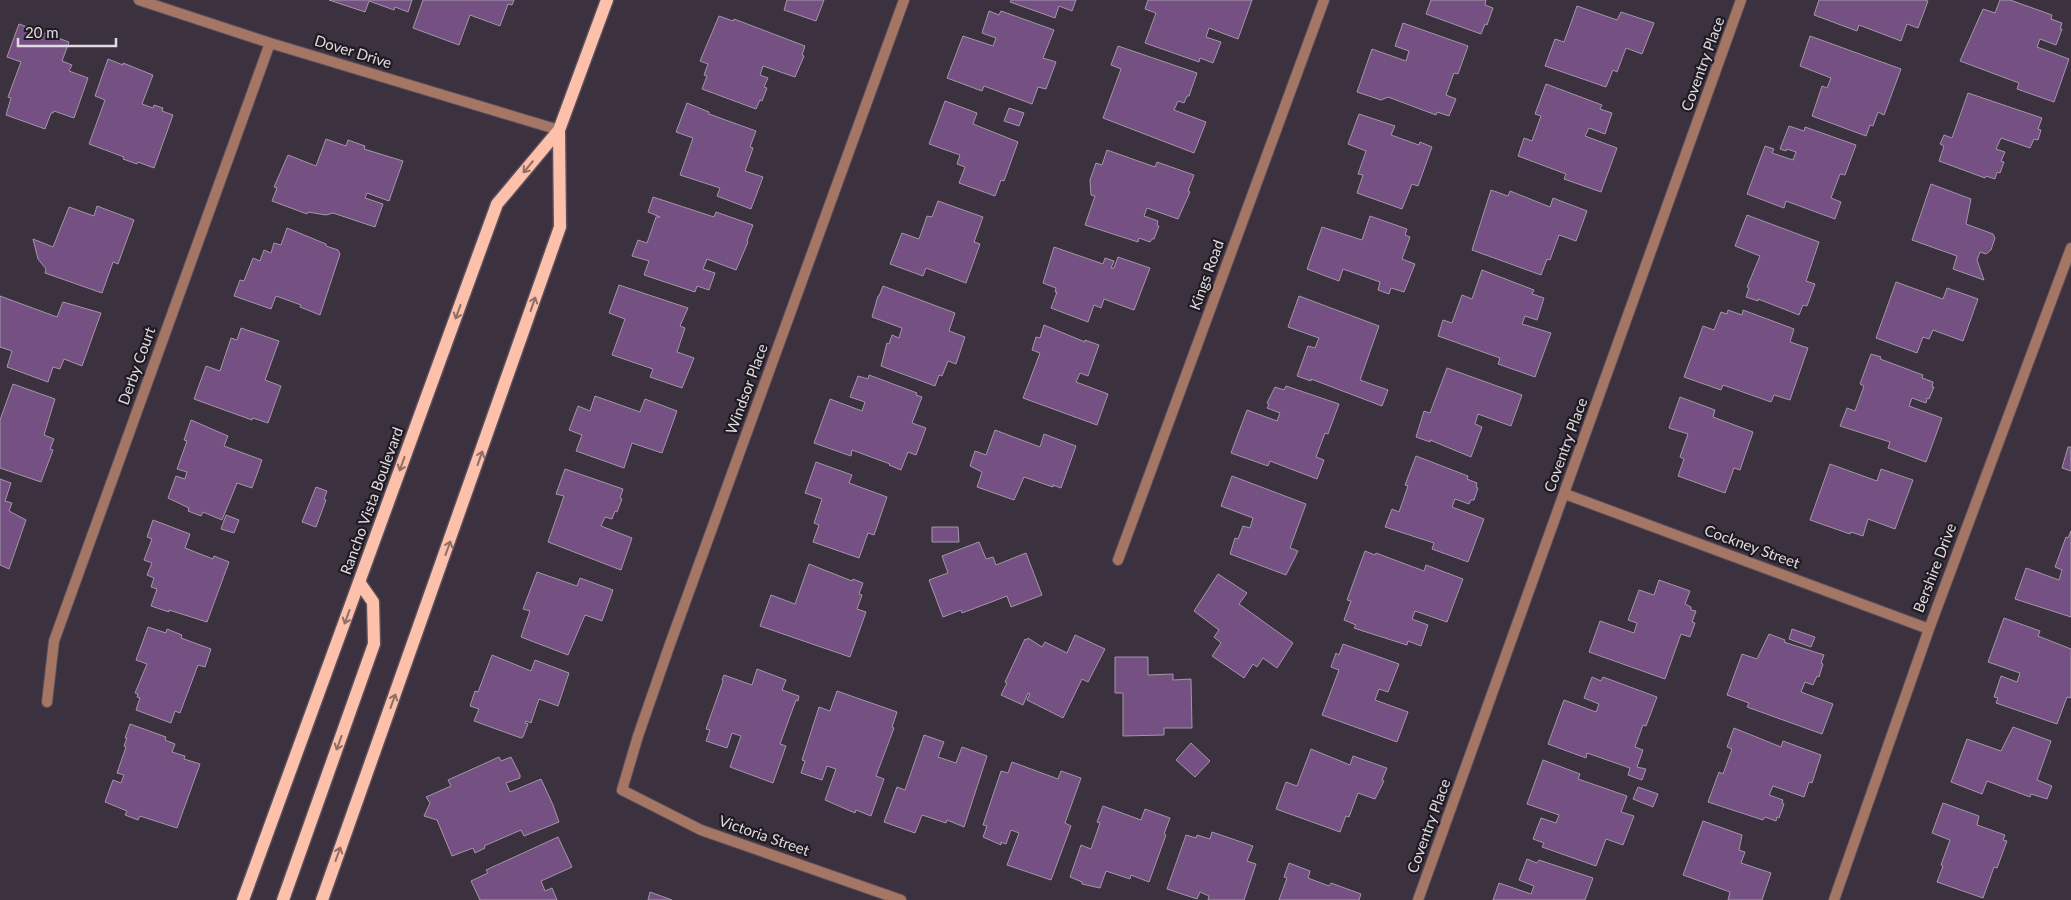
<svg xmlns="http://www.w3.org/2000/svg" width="2071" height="900" viewBox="0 0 2071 900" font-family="Lato,sans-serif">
	<rect width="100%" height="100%" fill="#3b313f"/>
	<path fill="#755082" stroke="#a297a7" d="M329,0H412L408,12L395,7L394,10L369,1L365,12Z
		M423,0H514L512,5L508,4L500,26L470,15L459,45L413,28Z
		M787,0H824L816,21L784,10Z
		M1011,0H1076L1072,11L1059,6L1055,18L1010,2Z
		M1148,0H1252L1238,39L1209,28L1206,37L1221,42L1213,63L1200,58L1199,62L1145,43L1156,13L1145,9Z
		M1431,0H1486L1485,5L1493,8L1487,25L1485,24L1481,34L1426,14Z
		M1819,0H1924L1928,1L1918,28L1907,24L1901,41L1859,25L1857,31L1814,15Z
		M2000,0H2010L2052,15L2051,19L2062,23L2060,29H2062L2056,45L2040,39L2037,47L2069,59L2054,102L2017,89L2019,83L1960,61L1983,9L1995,13Z
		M1577,6L1617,20L1621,12L1654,23L1642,54L1626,48L1617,72L1613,70L1606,87L1545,66L1555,39L1564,42Z
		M989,11L999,15L1001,11L1054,30L1043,58L1056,62L1046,89L1038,87L1032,104L984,86L982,91L947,78L963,36L993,46L996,38L982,33Z
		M719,16L733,21L734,19L805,46L802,55L804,56L795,77L763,66L760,75L768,78L764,87L767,88L762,101L760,100L756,109L702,89L707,76L704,75L708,64L700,61Z
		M1403,23L1468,46L1458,74L1454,73L1446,95L1456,99L1449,116L1437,112L1436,115L1388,97L1381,100L1357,92L1372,49L1406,61L1409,51L1395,46Z
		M19,24L69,42L62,61L72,65L69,71L88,78L74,118L54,111L53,113H51L45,129L6,115L11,98L8,97L21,62L7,57Z
		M1810,36L1901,69L1884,115L1878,112L1873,126L1870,125L1866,136L1812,116L1822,86L1827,88L1831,78L1800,66Z
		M1118,46L1197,73L1189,96H1187L1184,103L1178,101L1174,110L1206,122L1194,153L1103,118L1121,69L1111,65Z
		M108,59L123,65V63L153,75L142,104L153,108L154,105L163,108L162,111L173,115L154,168L138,162L137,164L123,159L124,157L89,144L105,100L95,96Z
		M1546,84L1602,105L1600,109L1612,113L1605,134L1589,128L1585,136L1617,148L1601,192L1564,179L1566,174L1518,156L1524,138L1532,141L1541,116L1535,114Z
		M1968,93L2042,118L2038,129L2041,130L2038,140L2034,139L2030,148L2001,138L1996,149L2005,152L2001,161L2004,162L2000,173L1997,172L1995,179L1986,176L1985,178L1939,161L1944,146L1940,144L1944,135L1952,138Z
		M945,101L977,113L973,124L1018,142L1004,181L1001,180L995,196L959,183L965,167L957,164L960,155L929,144Z
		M687,103L709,112V114L756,131L750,147L753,148L745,171L763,177L751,209L717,196L720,188L680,175L693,138L676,132Z
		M1009,108L1024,113L1019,126L1004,121Z
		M1359,114L1395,126L1391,135L1419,145L1420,142L1432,147L1418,186L1412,184L1402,209L1357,193L1363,175L1358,174L1366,151L1348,144Z
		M1789,126L1804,131L1805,127L1856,145L1845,175L1840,174L1831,198L1841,202L1835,219L1786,201L1784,208L1747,194L1765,146L1774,149L1772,153L1793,160L1796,152L1787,149L1786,151L1780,149Z
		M326,139L346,146L348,140L365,146L364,149L403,161L389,201L367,193L365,198L383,204L375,227L333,213L326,215L308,212L307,214L272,201L277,188L274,187L288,155L316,166Z
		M1107,150L1155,167L1157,162L1194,175L1188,191L1190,192L1178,219L1147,208L1144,216L1158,221L1157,225L1159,226L1154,239H1152L1150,242L1139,238L1138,242L1085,225L1095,196L1091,195L1090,180L1096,163L1102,165Z
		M1931,184L1971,199L1966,224L1993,234L1995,238L1991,250L1986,254L1980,252L1977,260L1984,280L1953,269L1957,256L1912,240Z
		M1491,190L1508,196L1510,191L1550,207L1553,198L1587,211L1576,241L1559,235L1550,260L1547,259L1541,275L1472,250Z
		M653,197L714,217L716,212L753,225L747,241L748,242L736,270L707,259L703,269L715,273L709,290L697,286L695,292L644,275L649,261L632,256L638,240L647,243L656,217H660L648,212Z
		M938,201L983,217L974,242L980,244L966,283L926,268L923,276L890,264L902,233L919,239L927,216L932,217Z
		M97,206L134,220L118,264L113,262L102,293L45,273L46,269L38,259L33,239L53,247L69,207L94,216Z
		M1747,215L1819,242L1806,281L1815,284L1807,306L1803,305L1799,315L1758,299V301L1746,297L1749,288L1747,287L1760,256L1735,246Z
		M1370,216L1407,229L1405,235L1410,237L1402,259L1415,264L1404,292L1391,288L1389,294L1378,290L1380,282L1343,269L1339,281L1307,269L1322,227L1362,240Z
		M287,228L326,244V246L338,250L340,254L320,315L300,307L301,305L276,296L271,309L234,296L240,280L244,281L253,258L260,261L264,250L271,253L274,243L281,245Z
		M1054,247L1103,264L1105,258L1114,261L1111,268H1114L1118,257L1150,268L1134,310L1104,299L1101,308L1094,305L1088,322L1051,308L1057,292H1055L1056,288L1043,283Z
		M1482,270L1534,290L1532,294L1544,298L1537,320L1525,316L1522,324L1551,333L1535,377L1498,364L1500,358L1438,336L1443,320L1452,323L1462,295L1472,299Z
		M1896,282L1943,299L1947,288L1978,299L1963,341L1933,330L1929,339L1923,337L1917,353L1876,338Z
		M619,285L688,308L680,326L685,328L677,352L694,358L682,388L650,377L653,369L612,355L625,319L609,313Z
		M883,286L955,313L949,331L965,337L956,364L948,361L942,376L939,375L935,386L881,366L887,343L889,344L892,335L899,338L902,328L872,317L878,296H879Z
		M0,296L57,317L63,302L101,313L82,366L64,359L60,369L53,367L48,382L7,367L12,351L0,347Z
		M1299,296L1379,326L1360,380L1388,390L1382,406L1311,379V381L1297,376L1308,346L1315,348L1319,338L1288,327Z
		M1728,310L1742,315L1743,310L1794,329L1790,342L1808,348L1790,400L1774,395L1771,402L1723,385L1721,390L1684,377L1703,326L1714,330L1721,312L1727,314Z
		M1044,325L1085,342V340L1099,345L1088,376L1080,373L1076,382L1108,394L1097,425L1023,398L1040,353L1032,350L1036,337L1040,338Z
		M241,328L279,341L265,380L281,386L268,423L253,418L252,420L194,399L206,366L220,371L231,338L237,340Z
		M1871,354L1881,357L1880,359L1923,375L1922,378L1933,382L1932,387H1934L1929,399L1927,398L1926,403L1912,398L1909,406L1942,418L1926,462L1888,448L1890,442L1840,426L1847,408L1855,411L1864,386L1860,384Z
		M1447,368L1522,395L1511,426L1478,414L1475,424L1482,427L1471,457L1430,440V442L1416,437L1424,411L1430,413Z
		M869,375L917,393L916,395L922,397L912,423L926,428L916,455L908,452L901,470L889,465L890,464L852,450L851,456L814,443L830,399L862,411L865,402L850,397L858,376L868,379Z
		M13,384L55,399L44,435L54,439L50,449L53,450L41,482L0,468V420Z
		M1286,386L1339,404L1328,434L1325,433L1316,457L1324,460L1317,479L1270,461L1268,466L1231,453L1247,410L1277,421L1280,413L1267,408L1269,404L1267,403L1275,387L1284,390Z
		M595,396L640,412L645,399L677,411L662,453L632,443L624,468L576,451L582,435L569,430L578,406L590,411Z
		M1680,397L1715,410L1713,417L1753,432L1740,470L1734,468L1725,493L1678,476L1684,459L1680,457L1688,434L1669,428Z
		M191,420L228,436L224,446L262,460L252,488L237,483L222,520L203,512L201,516L188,511L189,508L168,498L176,476L185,479L187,472L177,469L187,441L184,440Z
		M995,430L1040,447L1044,434L1076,446L1061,488L1053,485V487L1024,477L1014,500L977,487L982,472L970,466L975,451L986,455Z
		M2068,447H2071V471L2062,468Z
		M1416,456L1468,476L1467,479L1477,483L1476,487L1478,488L1474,500H1471L1469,504L1455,499L1452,507L1484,519L1468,562L1432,549L1434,543L1385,527L1392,509L1399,512L1408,486L1405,485Z
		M816,462L852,475L849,483L887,497L874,535L868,533L859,558L813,542L819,525L814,523L822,499L805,493Z
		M1830,464L1877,481L1881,469L1913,480L1895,529L1868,519L1863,536L1851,532L1850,534L1810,520Z
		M565,469L623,489L620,498L622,499L617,512L615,511L612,519L605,517L601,526L632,538L621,570L548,542L564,496L556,494Z
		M1232,476L1306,504L1290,548L1298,551L1286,575L1230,554L1235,538L1238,539L1243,526L1250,528L1253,518L1221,506Z
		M0,479L11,483L5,501L12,503L9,511L26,520L9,569L0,565Z
		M316,487L327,491L324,499L326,500L316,527L302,522Z
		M226,515L239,520L234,533L221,529Z
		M153,520L190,534L185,548L213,559L214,556L229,562L207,622L169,610V612L151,606L157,589L151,587L154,578L147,575L152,563L144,560L152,539L147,537Z
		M932,527H958L959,542H932Z
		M2071,531V617L2015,599L2026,568L2059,580L2062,570L2055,567L2066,537L2068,538Z
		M979,542L986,559L993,557L996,565L1026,553L1042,595L1011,607L1007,596L962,613L961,610L943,617L929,580L948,573L942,556Z
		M1365,551L1375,555L1376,553L1424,571L1426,565L1463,579L1447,622L1415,611L1412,619L1428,625L1421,646L1408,641L1407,645L1363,631L1354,628L1356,625L1344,620L1351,601L1347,600Z
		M809,564L852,581L853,579L863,583L859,594L862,595L857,609L866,612L850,657L760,626L771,595L795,604Z
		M537,572L577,586L580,578L613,590L602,621L585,615L568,655L521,637L530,611L523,609Z
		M1218,574L1247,593L1239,604L1293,643L1277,668L1263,658L1257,667L1253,664L1244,678L1212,656L1221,643L1214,637L1219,630L1194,611Z
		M1659,580L1690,591L1685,604L1691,607V610L1696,611L1692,622L1695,623L1690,637L1681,634L1665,679L1589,652L1600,621L1634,633L1637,623L1628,620L1639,590L1654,595Z
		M2004,618L2040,631L2038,636L2071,649V698L2067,697L2057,724L1996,703L1998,698L1994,697L2001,676L2017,682L2020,673L1988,662Z
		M148,627L166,633L167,629L182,635L181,638L211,649L205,667L198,665L180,713L175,711L171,723L136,710L140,698L137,697L138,694L135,693L147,664L136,660Z
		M1792,629L1815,637L1811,647L1789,639Z
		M1769,634L1785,640L1784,642L1824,655L1821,663L1823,664L1819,677L1817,676L1813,685L1805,682L1801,692L1833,704L1822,734L1747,707L1749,703L1727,695L1742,654L1757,659Z
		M1075,635L1105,649L1088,682L1082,679L1063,718L1027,700L1030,694L1028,693L1023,705L1001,695L1007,683L1005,682L1025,639L1027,640L1028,638L1042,647L1045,642L1067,653Z
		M1343,644L1399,664L1388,692L1379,689L1375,700L1408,712L1397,742L1322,715L1339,670L1331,667L1336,653L1339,655Z
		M492,655L531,671L535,660L569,673L558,706L539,699L531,723L526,721L525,723L528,724L523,737L521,738L474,721L479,709L470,706L475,691L478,692Z
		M1115,657H1148V675L1173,674V680L1191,679L1192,728H1164V735L1123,736V693H1115Z
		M757,669L786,680L782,690L799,696L798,701L796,700L780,744L786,746L773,783L730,767L741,736L732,733L727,748L706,741L710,730L706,729L723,681L722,680L724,675L752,685Z
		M1592,677L1601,681L1603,677L1657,697L1646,726L1643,725L1635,747L1643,750L1637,767L1646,769L1642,780L1628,775L1630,768L1587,753L1586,758L1548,744L1564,700L1596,712L1599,704L1584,698Z
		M837,691L897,712L892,727L894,728L876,776L884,779L871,816L856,810L855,813L825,800L836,769L827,766L822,780L801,773L805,761L802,760L819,707L830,711Z
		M130,724L166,737L165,740L175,744L172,752L185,756L184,759L200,764L177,828L140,816L138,820L125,815L127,811L105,802L113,780L121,783L124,775L117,773L126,747L124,746L127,738H125Z
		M2013,727L2051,741L2037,780L2052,786L2047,799L2031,794L2030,797L1987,781L1982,794L1951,782L1967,739L2001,751Z
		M1734,728L1781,747L1783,741L1821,755L1812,783L1809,782L1804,797L1773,786L1769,795L1783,800L1782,803L1784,804L1779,818L1777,817L1776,821L1765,817L1763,820L1708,802L1719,772L1723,774L1732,749L1727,747Z
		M924,735L944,742L938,757L956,763L962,747L987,756L964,827L947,820L946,823L922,815L915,833L884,822L897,787L905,790Z
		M1191,743L1210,761L1195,777L1176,760Z
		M1311,749L1350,765L1353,756L1387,768L1382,780L1384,781L1375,799L1358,793L1349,817L1346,816L1340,832L1276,809L1286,782L1297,786Z
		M499,757L501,761L511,757L520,775V778L506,783L510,792L541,779L553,805L559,822L524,836L521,830L484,846L485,848L475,853L473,848L452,856L437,820L424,816L430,803L426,797L451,786L448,780Z
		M1543,760L1580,774L1578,779L1627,796L1621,812L1634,816L1623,845L1606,839L1596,866L1542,847L1544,843L1533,839L1541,818L1556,823L1559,815L1527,804Z
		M1012,762L1058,779L1061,771L1081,778L1065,823L1071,826L1051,880L1007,865L1019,833L1011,830L1006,844L1001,842V845L983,837L987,826L983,825L1001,771L1008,773Z
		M1638,787L1658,794L1653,807L1633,799Z
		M1943,803L1979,816L1977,825L2005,835L2003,840L2007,841L1997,868L1994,867L1983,898L1937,882L1943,866L1941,865L1950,840L1932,833Z
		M1103,806L1141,820L1145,809L1170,818L1164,834L1166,835L1149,882L1131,875L1130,879L1106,871L1100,888L1082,884V882L1070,877L1081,845L1091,849L1100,823L1097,822Z
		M1703,821L1742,835L1739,850L1745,852L1741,863L1771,873L1762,900H1728L1730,892L1683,875Z
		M1212,832L1253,846L1247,861L1256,864L1244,900H1208L1209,896L1200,892L1197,899L1167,889L1186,835L1196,838L1197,835L1210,839Z
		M558,837L572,867L541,881L545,891L552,888L557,900H480L471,881L488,873L486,870Z
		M1527,859L1537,863L1539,860L1593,878L1585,900H1493L1499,883L1531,894L1534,886L1519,880Z
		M1289,863L1310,871L1308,878L1329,886L1331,883L1361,894L1359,900H1279L1287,878L1284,877Z
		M650,892L672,900H648Z"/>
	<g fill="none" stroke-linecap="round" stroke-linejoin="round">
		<defs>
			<path id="street" d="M139,0L270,43L559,130
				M1565,494L1929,629
				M1118,560L1324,0
				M47,702L54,641L270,43
				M901,900L701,830L622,790L638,736L670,644L904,0
				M1418,900L1741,0
				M1834,900L1929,629L2071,248"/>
			<path id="primary" d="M243,900L497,204L559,130L607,0
				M283,900L374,644L373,602L359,582
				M322,900L560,227L559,130"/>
		</defs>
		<use href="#street" stroke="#594f5d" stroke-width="12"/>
		<use href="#primary" stroke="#594f5d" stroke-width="15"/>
		<use href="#street" stroke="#a67664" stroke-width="10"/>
		<use href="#primary" stroke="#fdc0aa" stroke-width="12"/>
	</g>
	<defs><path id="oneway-shaft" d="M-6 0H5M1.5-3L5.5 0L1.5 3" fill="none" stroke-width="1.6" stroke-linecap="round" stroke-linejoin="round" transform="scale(1.25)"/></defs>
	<g stroke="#8e6e66">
		<use href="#oneway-shaft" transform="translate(528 167) rotate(130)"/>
		<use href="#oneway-shaft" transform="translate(533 304) rotate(-71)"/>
		<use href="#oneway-shaft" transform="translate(458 312) rotate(110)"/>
		<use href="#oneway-shaft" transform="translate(480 458) rotate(-71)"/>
		<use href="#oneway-shaft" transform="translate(402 464) rotate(110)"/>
		<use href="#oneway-shaft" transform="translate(448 548) rotate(-70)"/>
		<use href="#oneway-shaft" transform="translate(347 617) rotate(110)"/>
		<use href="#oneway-shaft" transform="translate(393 701) rotate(-70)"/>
		<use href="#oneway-shaft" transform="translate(339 743) rotate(110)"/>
		<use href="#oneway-shaft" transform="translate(338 854) rotate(-70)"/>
	</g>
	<g text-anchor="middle" stroke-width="4.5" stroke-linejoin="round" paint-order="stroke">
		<g font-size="15" fill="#e0dae3" stroke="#1f1b21">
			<text transform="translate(353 52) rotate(17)" y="5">Dover Drive</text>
			<text transform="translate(1703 64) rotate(-70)" y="5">Coventry Place</text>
			<text transform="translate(1207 275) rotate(-70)" y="5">Kings Road</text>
			<text transform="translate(137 366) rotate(-70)" y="5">Derby Court</text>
			<text transform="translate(747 389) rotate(-70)" y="5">Windsor Place</text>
			<text transform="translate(1566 445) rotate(-70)" y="5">Coventry Place</text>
			<text transform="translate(372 501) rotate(-70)" y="5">Rancho Vista Boulevard</text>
			<text transform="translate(1752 547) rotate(20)" y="5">Cockney Street</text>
			<text transform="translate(1935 568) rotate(-69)" y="5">Bershire Drive</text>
			<text transform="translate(1429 826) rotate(-70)" y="5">Coventry Place</text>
			<text transform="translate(764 836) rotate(19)" y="5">Victoria Street</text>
		</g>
	</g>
	<path d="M18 38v8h98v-8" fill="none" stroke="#e0dae3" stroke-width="2.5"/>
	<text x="25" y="38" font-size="15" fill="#e0dae3" stroke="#1f1b21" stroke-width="4" paint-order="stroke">20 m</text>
</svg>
